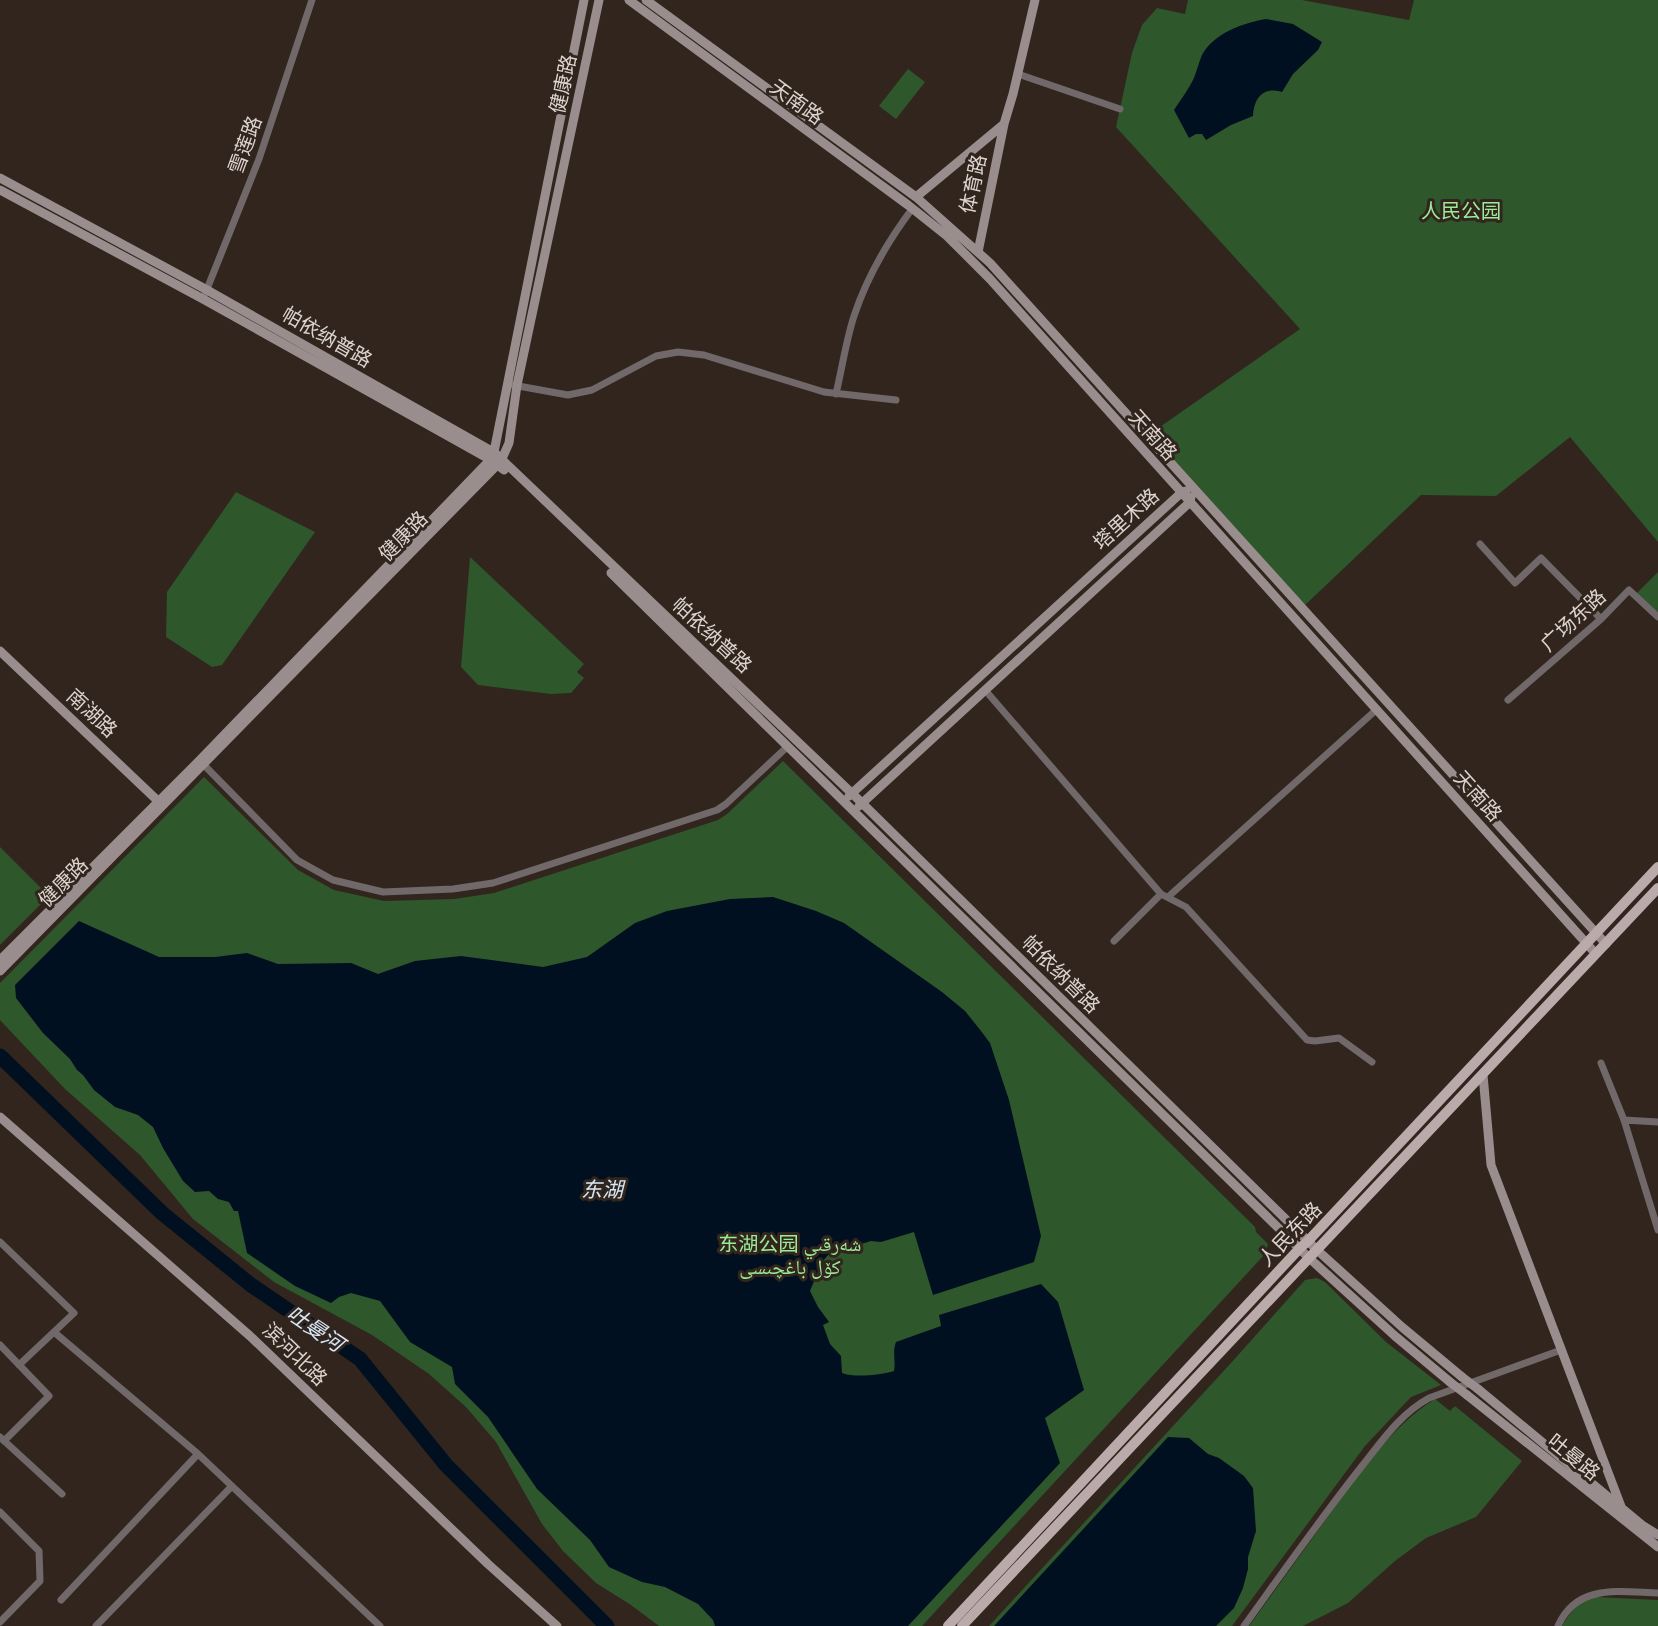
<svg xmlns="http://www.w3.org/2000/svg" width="1658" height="1626" viewBox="0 0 1658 1626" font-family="Roboto,'Noto Naskh Arabic','Noto Sans SC',sans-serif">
	<rect width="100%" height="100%" fill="#31251e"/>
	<path fill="#2e572c" d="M1188,0H1302L1409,20L1414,0H1658V542L1570,437L1496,496L1421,495L1302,608L1147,436L1300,329L1116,127L1132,53L1142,25L1157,8L1185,14Z
		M908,69L925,82L896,119L879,106Z
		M236,492L315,532L222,665L212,667L166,637L167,592Z
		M470,557L584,664L577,672L584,678L571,693L551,694L478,685L461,667Z
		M1658,572V617L1635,595Z
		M783,761L1255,1227L1256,1232L1268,1244L1265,1254L922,1626H659L631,1605L596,1583L563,1551L542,1524L496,1442L466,1407L429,1374L372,1335L274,1282L193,1219L140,1155L65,1089L0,1020V983L204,777L298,870L334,890L384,901L454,899L494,893L718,820L727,814Z
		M0,847L49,896L0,945Z
		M1317,1278L1325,1282L1386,1342L1441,1385L1411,1397L1365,1446L1232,1626H989L1231,1363L1305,1280Z
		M1435,1399L1450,1411L1455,1406L1522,1461L1476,1517L1426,1538L1395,1561L1348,1603L1303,1626H1249C1275,1590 1301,1554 1327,1518C1357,1477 1391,1426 1435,1399Z
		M1595,1597L1658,1600V1626H1562C1571,1612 1578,1601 1595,1597Z"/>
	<path fill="#001020" d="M1266,19L1293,24L1322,42L1318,50L1293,74L1282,92C1263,86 1254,98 1253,116L1231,125L1206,140L1202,134H1196L1189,138L1174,110C1181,99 1189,89 1194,78C1197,70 1199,62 1202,55C1214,33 1243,23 1266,19Z
		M773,897L816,911L844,923L942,992L965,1011L981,1031L990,1043L1009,1100L1041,1236L1034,1262L933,1295L914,1232L881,1242L871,1241L829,1254L822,1262L810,1291L818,1307L829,1322L823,1325L830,1344L841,1356L842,1373C855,1378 881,1375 894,1371C896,1360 892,1352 896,1342L941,1326L939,1315L1041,1284L1058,1302L1084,1390L1045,1418L1060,1463L908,1626H715L713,1620L698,1604L665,1587L642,1582L609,1567L590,1540L537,1489L488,1417L455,1384L452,1367L410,1342L380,1301L351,1293L339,1297L331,1303L295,1286L247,1253L238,1211H234L229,1202L218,1199L209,1191L195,1192L183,1181L163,1148L153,1127L138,1115L115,1107L94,1090L83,1075L77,1070L70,1059L43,1033L16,998L15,985L79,921L159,957H215L247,953L278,964L351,963L378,974L415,961L461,956L543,967L587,957L635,923L667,911L730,899Z
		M1168,1437L1189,1438L1208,1454L1219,1458L1244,1476L1253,1488L1256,1531L1248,1557V1569L1243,1588L1234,1608L1216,1626H994Z"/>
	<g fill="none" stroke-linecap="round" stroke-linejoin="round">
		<path stroke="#001020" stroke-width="15" d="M0,1056L162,1213L251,1285L360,1359L446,1465L607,1626"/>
		<path stroke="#716969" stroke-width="7" d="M1018,74L1120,109
			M205,294L259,159L312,0
			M507,384L568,395L592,390L656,356L678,352L704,355L824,392L896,400
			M836,394C842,368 846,341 854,316C867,277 888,241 912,209
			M1480,544L1515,583L1541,558L1601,619
			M985,690L1161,894L1186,907L1307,1040L1315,1041L1339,1038L1372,1062
			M1508,700L1601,619L1629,590L1658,617
			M204,765L297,860L333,880L383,892L453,889L493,883L717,810L726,804L787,747
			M1168,897L1376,710
			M1114,941L1161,894
			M1601,1063L1624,1120L1658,1230
			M1624,1120L1658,1122
			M0,1242L74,1313L19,1365
			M54,1332L198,1454L380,1626
			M0,1345L49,1396L4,1441
			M0,1437L62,1494
			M0,1512L39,1551L40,1581L0,1622
			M61,1600L198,1454
			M96,1626L232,1486
			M1244,1626C1283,1572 1321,1518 1362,1466C1382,1441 1400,1414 1429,1398L1561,1350
			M1558,1626C1577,1583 1620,1592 1658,1593"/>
		<path stroke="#9a8d8d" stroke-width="9" d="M629,0L908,205L947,236L990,279L1596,954
			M646,0L916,197L990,263L1606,944
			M0,178L207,290L495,453L862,803L1316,1249L1402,1327L1462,1377
			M0,190L203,299L491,460L504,470
			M916,197L1004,124L1013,94L1035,0
			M978,252L1004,124
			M611,573L1308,1257L1395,1336L1450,1382
			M0,651L159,802
			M849,796L1181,493L1186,491
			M859,806L1190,502L1191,497
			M0,960L200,760L493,457L584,0
			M0,971L501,461L509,443L517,385L599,0
			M1483,1075L1491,1165L1622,1509
			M0,1117L250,1336L488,1564L557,1626
			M1478,1389L1642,1525L1658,1535
			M1467,1395L1658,1547"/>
		<path stroke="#baaaa9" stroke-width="10" d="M948,1626L1300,1248L1308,1241L1658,867
			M962,1626C1193,1379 1427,1135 1658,888"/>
		<path stroke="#9a8d8d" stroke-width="9" d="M1462,1377L1478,1389
			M1450,1382L1467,1395"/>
	</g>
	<g text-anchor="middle" stroke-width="6" stroke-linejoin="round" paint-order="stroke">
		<g font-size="20" fill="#dcd4cf" stroke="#31251e">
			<text transform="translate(563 84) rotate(-78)" y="7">健康路</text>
			<text transform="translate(797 102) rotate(36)" y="7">天南路</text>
			<text transform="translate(245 145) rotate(-70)" y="7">雪莲路</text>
			<text transform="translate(973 184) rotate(-78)" y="7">体育路</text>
			<text transform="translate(327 337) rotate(30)" y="7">帕依纳普路</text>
			<text transform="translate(1153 435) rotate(48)" y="7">天南路</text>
			<text transform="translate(1126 519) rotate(-42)" y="7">塔里木路</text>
			<text transform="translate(403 536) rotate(-46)" y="7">健康路</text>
			<text transform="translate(1573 620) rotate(-43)" y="7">广场东路</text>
			<text transform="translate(712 635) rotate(43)" y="7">帕依纳普路</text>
			<text transform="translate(92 713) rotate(43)" y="7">南湖路</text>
			<text transform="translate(1478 796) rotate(48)" y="7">天南路</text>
			<text transform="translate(63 882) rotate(-45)" y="7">健康路</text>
			<text transform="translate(1061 974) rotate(45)" y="7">帕依纳普路</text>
			<text transform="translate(1290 1234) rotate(-46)" y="7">人民东路</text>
			<text transform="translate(295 1354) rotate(44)" y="7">滨河北路</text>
			<text transform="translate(1574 1457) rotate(39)" y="7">吐曼路</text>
		</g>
		<g font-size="20" fill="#9aea96" stroke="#31251e">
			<text x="1461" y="218">人民公园</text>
			<text x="790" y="1251">东湖公园 شەرقىي<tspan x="790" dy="23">كۆل باغچىسى</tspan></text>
		</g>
		<g font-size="21" font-style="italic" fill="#d5e6f6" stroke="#31251e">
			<text x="602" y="1197">东湖</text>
			<text transform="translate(315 1329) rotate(34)" y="7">吐曼河</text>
		</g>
	</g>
</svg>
